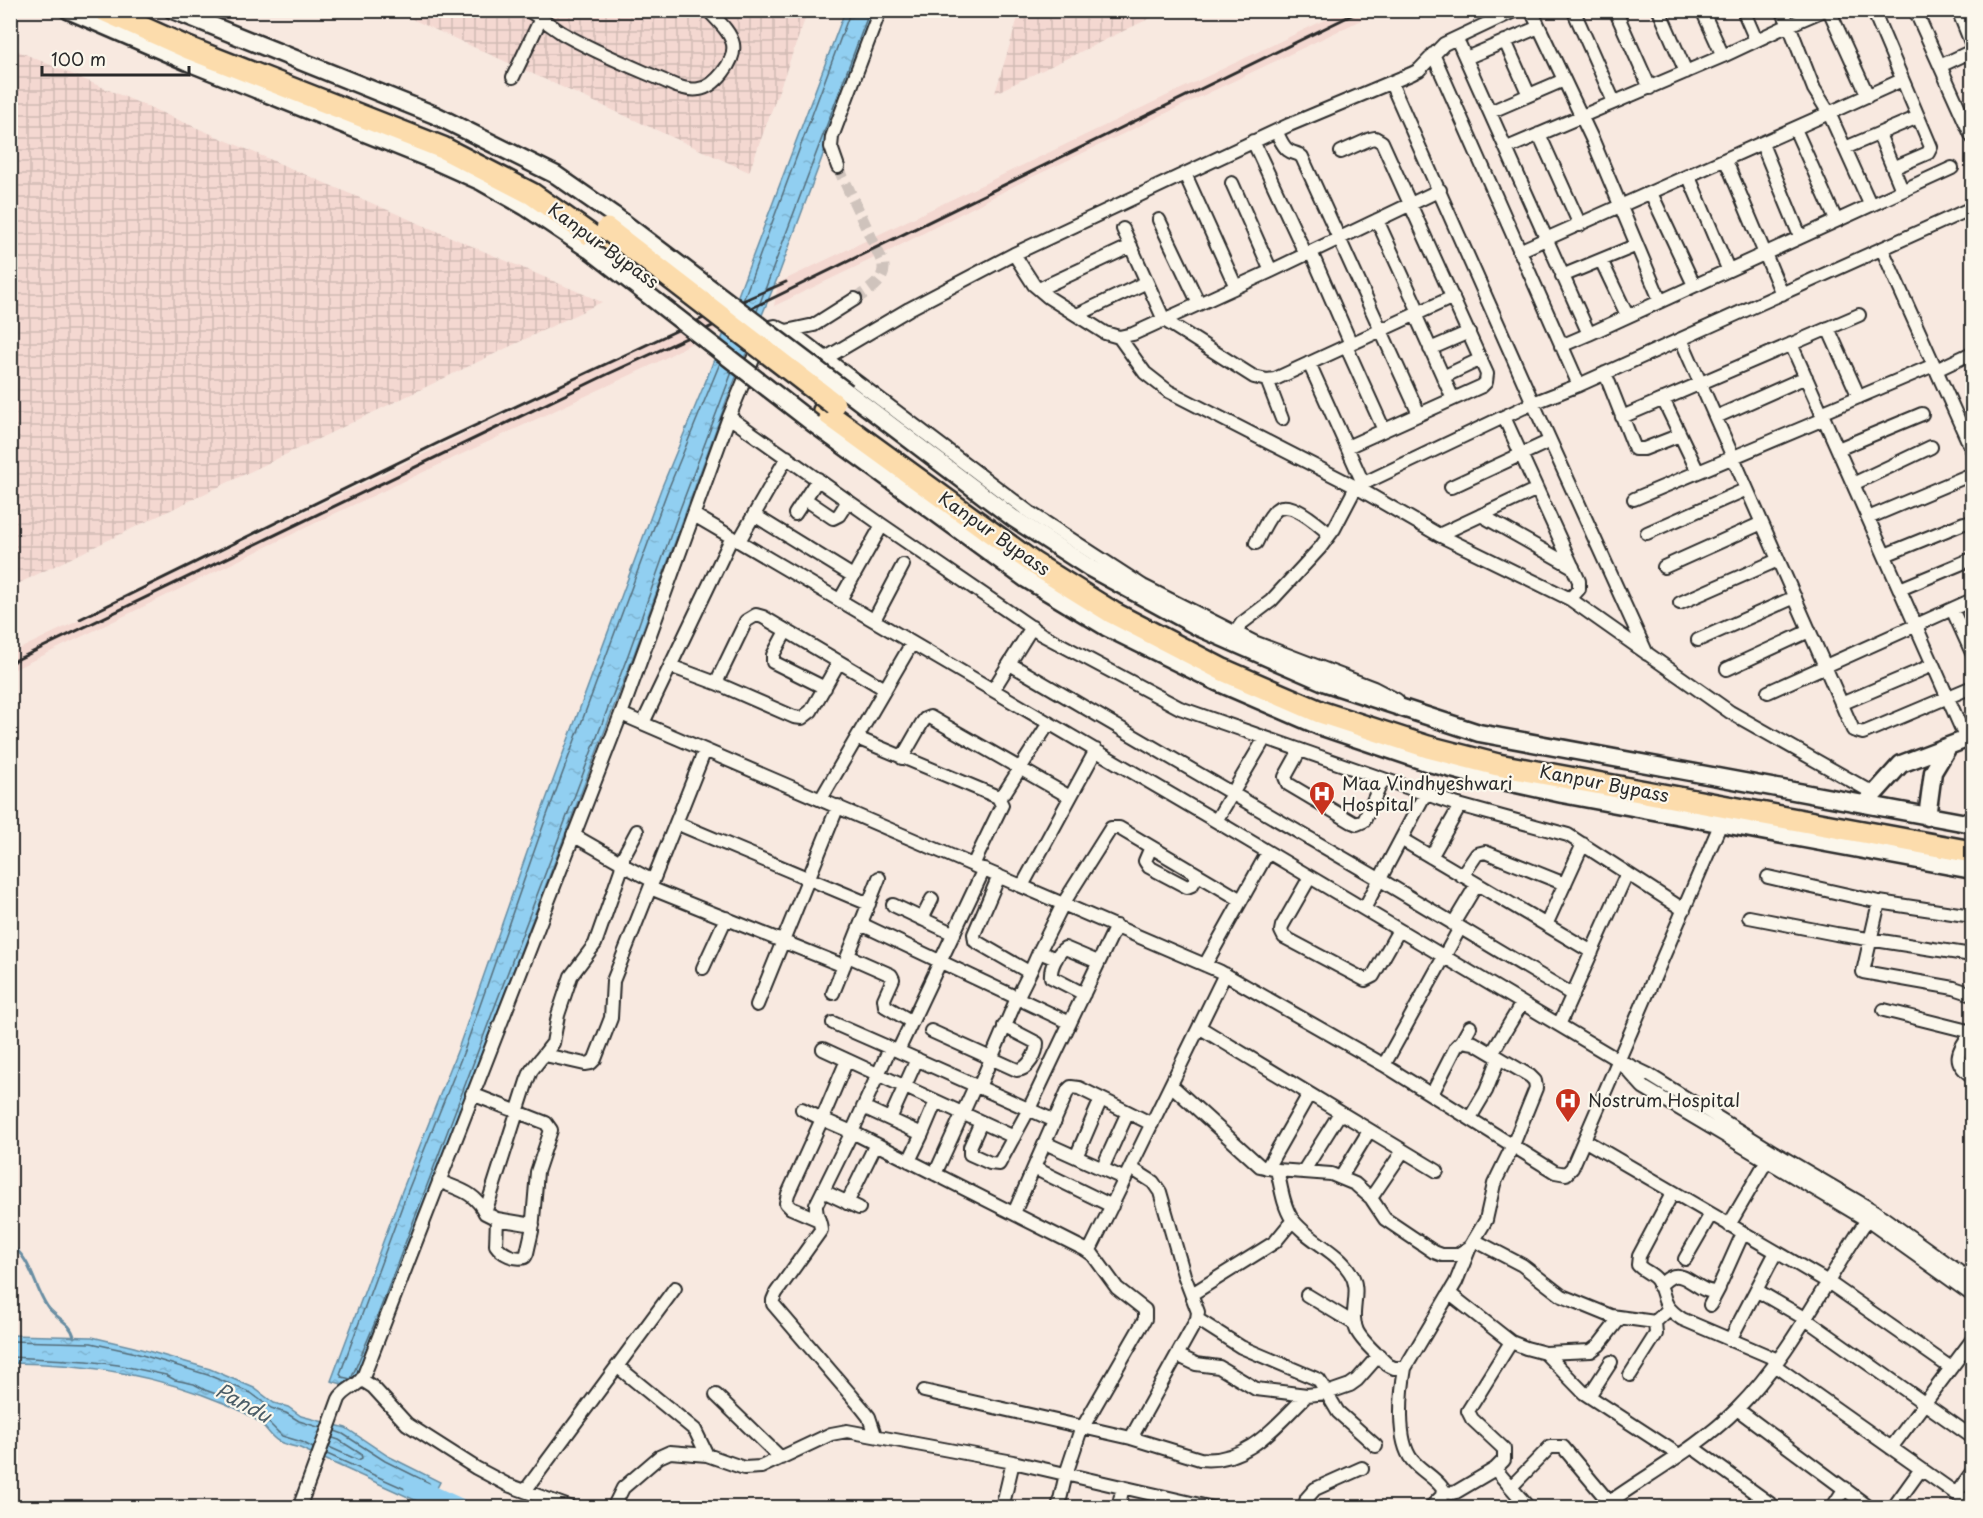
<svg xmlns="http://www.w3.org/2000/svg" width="1983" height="1518" viewBox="0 0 1983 1518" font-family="'Playpen Sans',sans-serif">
	<defs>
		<pattern id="industrial-grid" width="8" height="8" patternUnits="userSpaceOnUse" patternTransform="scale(1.5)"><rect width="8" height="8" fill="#f4d8d1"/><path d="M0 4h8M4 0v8" fill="none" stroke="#d1bab4"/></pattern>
		<pattern id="water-ripples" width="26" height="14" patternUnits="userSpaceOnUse" patternTransform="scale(1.5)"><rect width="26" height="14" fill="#91cff1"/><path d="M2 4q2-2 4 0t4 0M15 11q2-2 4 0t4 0" fill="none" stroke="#7db2cf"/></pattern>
	</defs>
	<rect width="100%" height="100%" fill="#f8e9e0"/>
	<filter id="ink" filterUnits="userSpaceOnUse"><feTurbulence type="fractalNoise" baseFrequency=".0167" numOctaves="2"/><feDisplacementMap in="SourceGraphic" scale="12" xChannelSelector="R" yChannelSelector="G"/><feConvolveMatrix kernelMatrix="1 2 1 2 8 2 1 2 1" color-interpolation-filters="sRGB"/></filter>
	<g filter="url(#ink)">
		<path fill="#f4d8d1" d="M1343,11H1380L1018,184L891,250L774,306L778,283Z
			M711,313L719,328L654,364L334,514L11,671V653L377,477Z"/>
		<path fill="url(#industrial-grid)" d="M394,11H808L749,172Z
			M1020,11V10L1165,11L995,93Z
			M11,48L602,302L11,587Z"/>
		<path fill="url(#water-ripples)" stroke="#688da2" stroke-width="1.5" d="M845,11H876L779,274L727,399L633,657L354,1387L331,1381L402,1191L458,1049L537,824L661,489L707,378Z
			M10,1335L92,1337L134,1347L210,1369L254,1388L274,1403L288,1407L301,1416L346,1428L388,1456L440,1482L428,1506L300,1448C293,1446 285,1445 278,1441C271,1437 268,1430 262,1425C253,1416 238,1409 226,1404C157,1375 86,1363 11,1363Z"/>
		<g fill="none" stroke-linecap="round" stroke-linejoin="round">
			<path stroke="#546d7a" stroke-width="1.5" d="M743,301L851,10
				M757,311L870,10
				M10,1341L91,1343L132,1352L208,1375L251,1393L271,1408L286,1413L299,1421L321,1428
				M10,1357L87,1361L118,1365L166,1375L175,1380L194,1384L205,1390L230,1399L266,1420L282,1436L302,1442L313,1448
				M351,1379L342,1377L340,1374L407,1193L464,1051L543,826L667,492L720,363
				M351,1379L376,1320L628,655L680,509L732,372
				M329,1447L358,1460L362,1458L361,1454L339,1440L333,1438
				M327,1454L423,1497L426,1496L431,1487L429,1483L385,1461L343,1434L335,1431"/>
			<path stroke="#688da2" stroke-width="3" d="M10,1245C31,1257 34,1287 47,1306C55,1318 71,1322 74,1337"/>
			<path stroke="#91cff1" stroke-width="18" d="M413,1486L461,1508"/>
			<path stroke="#cfc3bc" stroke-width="12" stroke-dasharray="12 6" stroke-linecap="butt" d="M838,167L883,263C887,281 869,290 855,299"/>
			<defs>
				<path id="street" d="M527,10C540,17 550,25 562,33C598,54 638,69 676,86C684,88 691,91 699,89C715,87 736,61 733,44C730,31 717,20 708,10
					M1531,10L1594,143L1660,300
					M1615,10L1650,88
					M1659,10L1686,72
					M1702,10L1723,56
					M1743,10L1756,40
					M1829,10L1868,96
					M1873,10L1931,147L1928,153L1893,168
					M1915,10L1972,137
					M1958,10L1972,45
					M1575,14L1614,102
					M1457,39L1589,334L1952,168
					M1505,41L1529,95
					M1433,54L1579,385
					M1466,58L1539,27
					M1940,66L1972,51
					M513,77L544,12
					M1391,83L1533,403L1647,654
					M1490,112L1564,80
					M1795,129L1836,220
					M1276,131C1279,136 1282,146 1288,150C1293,154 1297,152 1302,157L1419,414
					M1539,134L1580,225
					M1879,134L1902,190
					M1253,141L1306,255
					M1762,144L1800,236
					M1507,148L1723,56L1789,25L1782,10
					M1845,148L1918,117
					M1341,152L1370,139L1375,138L1382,142L1487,374L1486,382L1482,386L1347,447
					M1726,161L1782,294
					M838,167L831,147L832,137L880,10
					M1185,174L1236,287
					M1689,177L1728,269
					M1232,183L1271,271
					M1651,193L1694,285
					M1870,204L1829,113L1902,80
					M1159,220L1199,304
					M1377,220L1419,312
					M1123,229L1164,320L1254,377L1267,380L1275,379L1453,297
					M1882,249L1972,450
					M1519,251L1829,113L1814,89L1789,25L1824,10
					M1311,252L1351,344
					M1014,254L1034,285L1048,297L1105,333L1119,337L1133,334L1271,271L1440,190
					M1601,260L1627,315
					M1562,276L1637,245
					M1039,289L1131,246
					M1415,314L1453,399
					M1077,315L1147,282
					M1828,328L1859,397
					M786,331L814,325L855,299
					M1119,337L1145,373L1168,391L1356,487L1439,535L1570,599L1730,712L1875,794
					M1681,339L1853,730L1863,733L1972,687
					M1791,344L1966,739
					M1346,346L1384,430
					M1561,346L1589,334
					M1430,349L1469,332
					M826,358L909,309L1014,254L1289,125L1411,74L1419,70L1444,44L1516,10
					M1309,363L1363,483
					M1936,370L1972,353
					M1605,373L1635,449H1644L1680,435
					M1443,377L1481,359
					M1267,380L1282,419
					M1663,399L1698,472
					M1821,413L1934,365
					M729,417L882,525L1041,634L1180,708L1455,804L1568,835L1684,910
					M1504,417L1579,581V589L1570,599
					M1622,417L1859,315
					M1716,417L1806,377
					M1838,449L1922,414
					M1853,484L1931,447
					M1451,487L1550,441
					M805,499L833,518L839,515L848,501
					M1634,499L1824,419
					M795,514L818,479
					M694,515L1216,821L1618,1060L1649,1075L1772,1151L1874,1211L1972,1281
					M754,515L853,576
					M1481,515L1573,567
					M1868,518L1972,474
					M1647,533L1747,489
					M1439,535L1537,489
					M739,541L787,457
					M1256,543C1261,533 1266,521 1273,513C1287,494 1318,525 1330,534
					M1885,555L1964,523
					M1664,567L1762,523
					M1900,589L1972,559
					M840,600L882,525
					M1680,603L1778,560
					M1952,609L1972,653
					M874,620L903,565
					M786,631L773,655V662L825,688
					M1235,633L1242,623L1271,601L1320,548L1334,529L1356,487L1533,403L1579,385L1972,208
					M1698,640L1795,597
					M1010,664L1379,879L1573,995
					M670,666L716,683L746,621L756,615L763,617L885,689
					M1727,669L1809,631
					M716,683L794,717L802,718L811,711L839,662
					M993,690L1032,627
					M1768,692L1972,600
					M1841,704L1933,665
					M621,714L1219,971L1384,1065L1555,1172L1566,1174L1572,1168L1721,823
					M643,723L732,537
					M857,738L998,797L1005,792L1049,723
					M1300,750L1285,777L1288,784L1352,822L1357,824L1364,821L1383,779
					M902,758L922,723L925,719L930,717L1070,797
					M821,799L912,643
					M1216,821L1265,738
					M676,823L869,904
					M637,831L623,857V865L653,881
					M1401,839L1592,952
					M1151,847L1145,861L1149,867L1187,887L1192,885L1198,875
					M1431,857L1460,806
					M973,865L1002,805L998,797
					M999,876L974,934L975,941L1027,971L1031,970L1039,952L1056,959
					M1462,876L1477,854L1485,852L1565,884
					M1310,877L1282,926L1281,931L1284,937L1365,980L1373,976L1399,930
					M1768,877L1879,902L1972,916
					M1022,886L1096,750
					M650,888L844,966
					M1879,902L1863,972L1954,988L1972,994
					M893,905L954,934
					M1364,909L1425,794
					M1749,917L1836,934L1972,955
					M922,919L932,899
					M861,924L1070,1023
					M1453,924L1477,884
					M1546,925L1583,844
					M1039,952L1063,904L1111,828H1119L1241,900
					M848,956L891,975L893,979L884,999L885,1006L912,1022
					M1205,965L1268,852
					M703,968L726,918
					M833,993L879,878
					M1084,994L1051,977C1050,968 1057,953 1065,948L1098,962
					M757,1005L838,806
					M1884,1010L1972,1032
					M833,1023L890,1048
					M1559,1025L1627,873
					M1199,1027L1437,1171
					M931,1031L1017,1070C1028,1070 1037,1053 1037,1043L1004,1026
					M1972,1031C1960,1049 1949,1060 1972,1076
					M1462,1041L1470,1027
					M823,1049L1014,1137
					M898,1051L1055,1121
					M1492,1053L1522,1003
					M545,1055L585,1064L591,1063L595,1059L611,1018L613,981L705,750
					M1384,1065L1460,928
					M1624,1066L1643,1087L1867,1220L1972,1295
					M1171,1085L1260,1166L1277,1170L1331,1174L1355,1184L1371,1198L1385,1219L1434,1252L1442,1255H1457L1470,1247L1486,1220L1494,1184L1513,1145L1536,1088L1535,1081L1530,1076L1474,1043L1462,1041L1456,1047L1432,1094
					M979,1087L1017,998L1031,970
					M863,1107L922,1134L936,1101
					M802,1109L822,1119L847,1060
					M1470,1118L1486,1091L1499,1058
					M890,1119L917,1059
					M981,1122L970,1147V1154L990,1163L999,1164L1029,1109L1116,926
					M1584,1140L1828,1282L1951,1368
					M1045,1143L1125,1179
					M1076,1157L1101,1099
					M909,1161L922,1134
					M1034,1168L1112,1206
					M1267,1168L1309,1094
					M1102,1169L1128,1112
					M1277,1170C1281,1186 1283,1206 1292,1219C1307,1240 1336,1250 1350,1272C1363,1291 1348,1312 1357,1331C1363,1343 1378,1355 1388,1365L1394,1368H1405L1456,1282L1470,1247
					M1303,1172L1340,1113
					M935,1174L975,1086
					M1341,1177L1369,1131
					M439,1181C460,1190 475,1192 485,1213L497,1219L496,1245C502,1254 515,1260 525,1257L527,1253L532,1231L537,1172L551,1130L546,1123L472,1094
					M823,1191L859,1208
					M1673,1192L1639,1256L1638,1265C1643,1271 1652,1273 1657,1280C1668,1297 1658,1303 1682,1319L1778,1360
					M1371,1198L1403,1151
					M847,1203L876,1144
					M485,1213L527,1081L531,1071L553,1043L558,1015L571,976L595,944L621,870L622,863L573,835
					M1014,1213L1068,1090L1071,1087L1079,1088L1152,1124
					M497,1219L533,1225
					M819,1220L791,1208L786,1203L788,1194L822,1119L852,1132L890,1048L898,1051L984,869
					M1729,1225L1770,1155
					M1474,1240L1522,1265L1562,1296L1611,1316L1655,1322L1669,1309
					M1089,1252L1225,974
					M1685,1259L1711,1214
					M1659,1286C1663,1283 1666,1279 1671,1277C1686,1270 1701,1296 1717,1291L1743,1233
					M1756,1290L1804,1318L1972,1437
					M1192,1294L1275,1242L1293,1220
					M1450,1294L1511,1342L1526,1348L1545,1353L1584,1393L1679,1455
					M1307,1295L1355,1324
					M1710,1305L1719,1288
					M1197,1319L1241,1347L1319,1380L1338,1412L1376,1446
					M1730,1340L1776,1252
					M1545,1353L1591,1351L1599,1345L1620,1318
					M1177,1355L1196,1364L1219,1367L1256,1389L1307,1395L1327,1393L1350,1385L1357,1380L1379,1355
					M1774,1365L1972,1505
					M617,1366L695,1430L707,1455
					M1405,1368C1401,1391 1396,1440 1412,1460C1421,1471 1435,1477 1443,1489L1442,1496L1430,1508
					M1630,1375L1656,1334L1655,1322
					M362,1380L373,1387L407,1424L476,1468L508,1485L572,1508
					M924,1391L1131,1438L1197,1319L1198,1312L1184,1275L1160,1192L1153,1182L1131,1168
					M716,1395L781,1458
					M1589,1396L1611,1362
					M1737,1409L1870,1508
					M875,1435L869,1417L862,1408L773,1304V1300L776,1293L821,1230C821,1221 815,1215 816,1205L852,1132L1086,1250L1093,1255L1117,1288L1145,1310V1319L1080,1432L1066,1474L1058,1508
					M1131,1438L1200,1459C1248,1464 1276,1425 1307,1395
					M1692,1447L1776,1508
					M1891,1448L1972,1340
					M1495,1469L1529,1508
					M1511,1487L1550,1447H1563L1609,1502
					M525,1491L675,1288
					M1444,1492L1452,1493L1456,1492L1495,1469L1504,1460V1449L1472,1419L1468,1411L1511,1342
					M1956,1494L1972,1472
					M299,1508L339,1399C345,1388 359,1387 364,1375L621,714L729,417L766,328L775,326L798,337L1029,512L1143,586L1254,642L1374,688L1397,700
					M613,1508L623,1488L659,1457L670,1452L707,1455L744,1468L761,1467L831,1434L847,1431L1013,1462L1213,1508
					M1002,1508L1013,1462
					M1118,1508L1123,1487
					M1304,1508L1307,1498L1315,1489L1362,1468
					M1601,1508C1646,1475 1697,1449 1737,1409C1793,1353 1826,1278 1871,1214
					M1832,1508L1845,1488
					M1893,1508L1921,1469"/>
				<path id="secondary" d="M68,10L188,62L435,161L482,182L526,207L590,250
					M173,10L435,115L556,175L615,216
					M847,392L1013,518L1090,568L1200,628L1326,683L1479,733L1972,824
					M814,424L1026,579L1106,627L1217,682L1319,726L1429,763L1471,774L1562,794L1972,870
					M1865,804L1901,764L1972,737
					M1927,817L1933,772L1948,747"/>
				<path id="highway" d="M103,10L188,48L443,148L532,194L600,242
					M824,411L1033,563L1113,613L1223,670L1320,712L1428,747L1498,765L1972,852"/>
			</defs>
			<use href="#street" stroke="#2b2b2b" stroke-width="16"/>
			<use href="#secondary" stroke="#2b2b2b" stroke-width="21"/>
			<use href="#highway" stroke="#2b2b2b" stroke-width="26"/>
			<use href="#street" stroke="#fbf7ec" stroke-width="12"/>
			<use href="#secondary" stroke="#fbf7ec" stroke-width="16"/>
			<use href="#highway" stroke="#fcdcac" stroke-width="21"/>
			<path stroke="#2b2b2b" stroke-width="3" d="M80,619L438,443L697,321L786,282
				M10,663L608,374L771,299L1362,10"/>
			<defs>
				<path id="secondary-bridge" d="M615,216L847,392
					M590,250L814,424"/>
				<path id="highway-bridge" d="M607,229L834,404"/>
			</defs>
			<use href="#secondary-bridge" stroke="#2b2b2b" stroke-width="21" stroke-linecap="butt"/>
			<use href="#highway-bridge" stroke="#2b2b2b" stroke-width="26" stroke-linecap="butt"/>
			<use href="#secondary-bridge" stroke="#fbf7ec" stroke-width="16"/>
			<use href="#highway-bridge" stroke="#fcdcac" stroke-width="21"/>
		</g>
	</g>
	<defs>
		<symbol id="hospital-pin" viewBox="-11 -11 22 30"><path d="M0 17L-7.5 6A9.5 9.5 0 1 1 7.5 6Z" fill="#c8321e" stroke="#fbf7ec"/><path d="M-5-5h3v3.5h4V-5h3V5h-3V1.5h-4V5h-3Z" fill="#fff"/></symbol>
	</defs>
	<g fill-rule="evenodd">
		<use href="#hospital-pin" x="1307" y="779" width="30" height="40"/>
		<use href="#hospital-pin" x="1553" y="1086" width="30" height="40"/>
	</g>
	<g text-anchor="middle" stroke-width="4.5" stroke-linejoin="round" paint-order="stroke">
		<g font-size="18" fill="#2b2b2b" stroke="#fbf7ec">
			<text transform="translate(603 246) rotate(36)" y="6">Kanpur Bypass</text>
			<text transform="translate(994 534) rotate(35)" y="6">Kanpur Bypass</text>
			<text transform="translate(1604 784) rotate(11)" y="6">Kanpur Bypass</text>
		</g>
		<g font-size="18" fill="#2b2b2b" stroke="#fbf7ec" text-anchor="start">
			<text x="1342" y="790">Maa Vindhyeshwari<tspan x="1342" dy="21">Hospital</tspan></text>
			<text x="1588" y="1107">Nostrum Hospital</text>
		</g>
		<g font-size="20" font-style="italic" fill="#4a5c66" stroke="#fbf7ec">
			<text transform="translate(243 1403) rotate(29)" y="7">Pandu</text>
		</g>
	</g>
	<rect width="1983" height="1518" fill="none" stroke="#fbf7ec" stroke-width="36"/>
	<rect x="18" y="18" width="1947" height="1482" fill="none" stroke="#2b2b2b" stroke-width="2" filter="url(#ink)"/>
	<path d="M42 66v9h147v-9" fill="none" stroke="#2b2b2b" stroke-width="3"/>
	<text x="51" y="66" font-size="18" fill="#2b2b2b" stroke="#fbf7ec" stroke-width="4.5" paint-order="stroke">100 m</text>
</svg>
